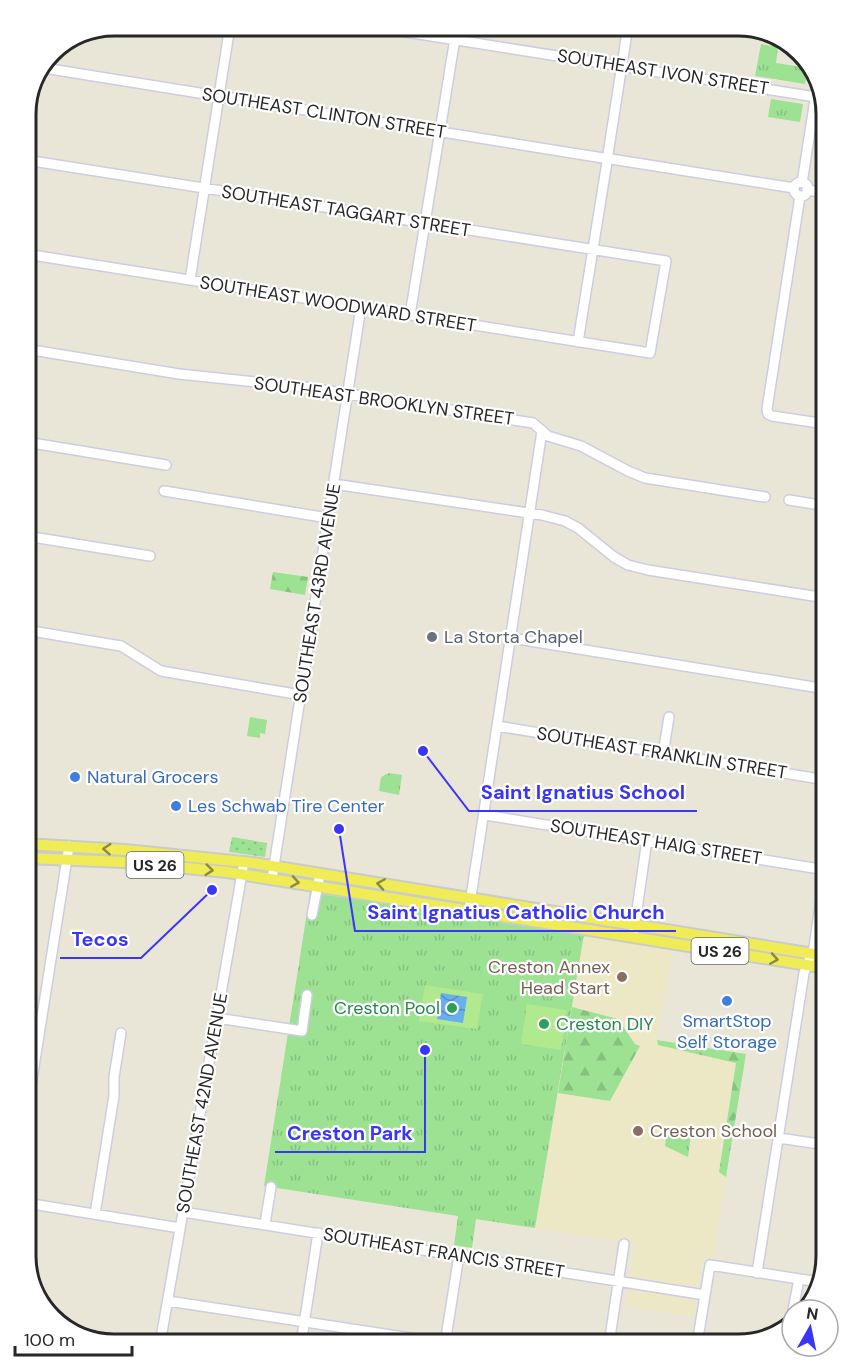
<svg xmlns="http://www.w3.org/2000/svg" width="852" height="1370" viewBox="0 0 852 1370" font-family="'DM Sans',sans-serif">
	<defs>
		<pattern id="grass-dots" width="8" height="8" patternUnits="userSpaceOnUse" patternTransform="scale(1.5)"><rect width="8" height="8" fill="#9de193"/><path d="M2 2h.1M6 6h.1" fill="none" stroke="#87c17f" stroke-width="1.8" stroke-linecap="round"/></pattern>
		<pattern id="forest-firs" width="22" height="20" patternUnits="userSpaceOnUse" patternTransform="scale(1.5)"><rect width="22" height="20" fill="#9de193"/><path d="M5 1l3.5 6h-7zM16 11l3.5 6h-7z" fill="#87c17f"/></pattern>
		<pattern id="park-tufts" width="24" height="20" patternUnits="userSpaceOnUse" patternTransform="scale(1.5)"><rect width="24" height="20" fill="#9de193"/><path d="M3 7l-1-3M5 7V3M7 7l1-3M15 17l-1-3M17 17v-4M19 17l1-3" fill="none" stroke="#87c17f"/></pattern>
		<pattern id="water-waves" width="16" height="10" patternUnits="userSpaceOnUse" patternTransform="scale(1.5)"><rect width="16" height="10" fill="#69afee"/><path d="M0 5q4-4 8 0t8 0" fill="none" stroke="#568ec1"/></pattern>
	</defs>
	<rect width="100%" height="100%" fill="#eae6d7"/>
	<path fill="#ece8c6" d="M584,934L673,947L657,1040L658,1045L736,1062L719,1172L726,1177L714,1258L704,1256L693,1317L625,1306L635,1244L535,1228Z"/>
	<path fill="url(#grass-dots)" d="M232,837L267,843L265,857L229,852Z"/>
	<path fill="url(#forest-firs)" d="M273,572L308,577L305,595L270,589Z
		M572,1007L618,1019L635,1044L640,1046L610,1101L558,1093Z
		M657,1040L746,1054L726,1177L719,1172L736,1063L658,1045Z"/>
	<path fill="url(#park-tufts)" d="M761,44L778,47L776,63L808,68L805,84L755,76Z
		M771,99L803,104L800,122L768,117Z
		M389,773L402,775L399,795L379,791L381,777Z
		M310,893L405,905L584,934L535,1228L476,1219L472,1248L454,1245L458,1216L264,1186Z
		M667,1130L691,1134L688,1157L665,1146Z"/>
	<path fill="#9de193" d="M250,717L267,720L265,734L260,733V738L247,736Z"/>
	<path fill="#b0e98e" d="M425,985L483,994L477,1029L419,1021Z
		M527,1004L567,1010L561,1050L521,1044Z"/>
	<path fill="url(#water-waves)" d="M441,993L467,997L463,1023L437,1019Z"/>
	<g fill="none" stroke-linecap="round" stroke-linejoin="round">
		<defs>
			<path id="minor" d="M368,26L816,97
				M44,68L603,158
				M608,154L628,26
				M611,159L794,188
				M794 189a7 7 0 1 1 14 0a7 7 0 1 1-14 0Z
				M802,183L818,80
				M807,190L826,193
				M800,196L767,409L768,414L772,416L826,424
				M26,254L650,353L666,261L26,160
				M190,280L230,26
				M410,315L457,26
				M578,342L607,162
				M26,349L179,374L304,387L533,423L548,436L581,446L628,471L645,478L765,497
				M26,442L166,465
				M334,484L542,515L565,521L578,528L614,557L628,565L648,570L826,598
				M164,491L328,518
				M789,500L826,506
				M26,536L150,556
				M26,630L121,646L161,671L301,695
				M511,638L826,689
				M497,726L826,780
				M663,754L669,717
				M485,815L826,870
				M272,879L361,307
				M470,903L542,431
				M312,915L320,874
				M634,930L647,840
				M217,1018L302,1031L307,995
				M26,1117L69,846
				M779,1138L826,1145
				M26,1203L180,1228
				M183,1212L705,1295
				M95,1214L114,1096V1077L121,1033
				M265,1224L271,1187
				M757,1273L804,973L814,947L826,865
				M168,1301L450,1344
				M793,1310L799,1279
				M791,1322L792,1318
				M160,1344L244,862
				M301,1344L318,1233
				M445,1344L459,1255
				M609,1344L624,1244
				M697,1344L710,1265L819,1282"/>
			<path id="major" d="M26,844L125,850L253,863L826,956
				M26,858L123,862L227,872L826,968"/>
		</defs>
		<use href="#minor" stroke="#cdcde0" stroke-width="12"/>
		<use href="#major" stroke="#cbcbcb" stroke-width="14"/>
		<use href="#minor" stroke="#fff" stroke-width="9"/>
		<use href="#major" stroke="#f0ec56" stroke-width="10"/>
	</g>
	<defs><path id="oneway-chevron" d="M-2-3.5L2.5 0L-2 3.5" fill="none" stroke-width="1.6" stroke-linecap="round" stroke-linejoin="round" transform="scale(1.5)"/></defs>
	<g stroke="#8c8a3e">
		<use href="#oneway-chevron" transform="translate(107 849) rotate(-176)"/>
		<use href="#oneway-chevron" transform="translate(209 870) rotate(6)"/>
		<use href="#oneway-chevron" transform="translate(295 882) rotate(9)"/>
		<use href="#oneway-chevron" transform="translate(381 884) rotate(-171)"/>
		<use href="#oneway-chevron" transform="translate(774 959) rotate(9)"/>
	</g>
	<circle fill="#6b7280" stroke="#fff" stroke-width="2" cx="432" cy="637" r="6"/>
	<g fill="#3f7fe0" stroke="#fff" stroke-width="2">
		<circle cx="75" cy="777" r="6"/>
		<circle cx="176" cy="806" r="6"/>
		<circle cx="727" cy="1001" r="6"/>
	</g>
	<g fill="#8d6e63" stroke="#fff" stroke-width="2">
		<circle cx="622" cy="977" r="6"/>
		<circle cx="638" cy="1131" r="6"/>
	</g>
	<g fill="#2e9e5b" stroke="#fff" stroke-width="2">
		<circle cx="452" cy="1008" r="6"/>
		<circle cx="544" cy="1024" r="6"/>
	</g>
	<g text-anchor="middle" stroke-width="4.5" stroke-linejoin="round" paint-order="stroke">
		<g fill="#fff" stroke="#686868" stroke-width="1.5">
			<rect x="126.5" y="852" width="57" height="26" rx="4.5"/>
			<rect x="691.5" y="938" width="57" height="26" rx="4.5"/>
		</g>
		<g font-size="16" font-weight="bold" fill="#272727">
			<text x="155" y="871">US 26</text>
			<text x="720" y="957">US 26</text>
		</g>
		<g font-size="18" fill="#272727" stroke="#fff">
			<text transform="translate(663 72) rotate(9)" y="6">SOUTHEAST IVON STREET</text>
			<text transform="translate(324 113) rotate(9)" y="6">SOUTHEAST CLINTON STREET</text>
			<text transform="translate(346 211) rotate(9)" y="6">SOUTHEAST TAGGART STREET</text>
			<text transform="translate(338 304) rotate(9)" y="6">SOUTHEAST WOODWARD STREET</text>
			<text transform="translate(384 401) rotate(8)" y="6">SOUTHEAST BROOKLYN STREET</text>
			<text transform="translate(317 593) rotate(-81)" y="6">SOUTHEAST 43RD AVENUE</text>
			<text transform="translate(662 753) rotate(9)" y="6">SOUTHEAST FRANKLIN STREET</text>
			<text transform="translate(656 842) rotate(9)" y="6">SOUTHEAST HAIG STREET</text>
			<text transform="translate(202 1103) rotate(-80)" y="6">SOUTHEAST 42ND AVENUE</text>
			<text transform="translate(444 1253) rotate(9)" y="6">SOUTHEAST FRANCIS STREET</text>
		</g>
		<g font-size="18" fill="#5b616d" stroke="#fff" text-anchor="start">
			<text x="444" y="643">La Storta Chapel</text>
		</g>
		<g font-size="18" fill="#366cbe" stroke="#fff" text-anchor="start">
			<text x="87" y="783">Natural Grocers</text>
			<text x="188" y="812">Les Schwab Tire Center</text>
			<text x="727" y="1027" text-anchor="middle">SmartStop<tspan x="727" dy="21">Self Storage</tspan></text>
		</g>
		<g font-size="18" fill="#785e54" stroke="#fff" text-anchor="end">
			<text x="610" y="973">Creston Annex<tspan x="610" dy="21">Head Start</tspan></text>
			<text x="650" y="1137" text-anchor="start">Creston School</text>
		</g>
		<g font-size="18" fill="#27864d" stroke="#fff" text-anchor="end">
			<text x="440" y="1014">Creston Pool</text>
			<text x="556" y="1030" text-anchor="start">Creston DIY</text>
		</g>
	</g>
	<path d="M0 0H852V1370H0ZM114 36H738A78 78 0 0 1 816 114V1256A78 78 0 0 1 738 1334H114A78 78 0 0 1 36 1256V114A78 78 0 0 1 114 36Z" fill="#fff" fill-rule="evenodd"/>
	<path fill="none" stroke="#272727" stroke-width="3" d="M114 36H738A78 78 0 0 1 816 114V1256A78 78 0 0 1 738 1334H114A78 78 0 0 1 36 1256V114A78 78 0 0 1 114 36Z"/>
	<path fill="none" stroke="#3935f9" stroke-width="2" d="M423 751L469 811H697M339 829L355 931H676M212 890L141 958H60M425 1050L425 1152H275"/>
	<g fill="#3935f9" stroke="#fff" stroke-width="2">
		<circle cx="423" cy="751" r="6"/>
		<circle cx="339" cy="829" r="6"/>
		<circle cx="212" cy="890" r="6"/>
		<circle cx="425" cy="1050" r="6"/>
	</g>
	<g font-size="20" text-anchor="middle" font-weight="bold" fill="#3935f9" stroke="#fff" stroke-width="4.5" stroke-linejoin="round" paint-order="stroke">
		<text x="583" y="799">Saint Ignatius School</text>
		<text x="516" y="919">Saint Ignatius Catholic Church</text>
		<text x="100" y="946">Tecos</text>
		<text x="350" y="1140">Creston Park</text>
	</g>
	<g transform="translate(810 1328) rotate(9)"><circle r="28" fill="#ffffff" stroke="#a9a9a9" stroke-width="1.5"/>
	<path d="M0-4.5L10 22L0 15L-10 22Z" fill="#3935f9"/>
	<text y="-9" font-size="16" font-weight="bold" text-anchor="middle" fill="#272727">N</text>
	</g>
	<path d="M15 1346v9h117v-9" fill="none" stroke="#272727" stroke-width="3"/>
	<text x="24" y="1346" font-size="18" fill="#272727" stroke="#ffffff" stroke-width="4.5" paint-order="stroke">100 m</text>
</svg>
